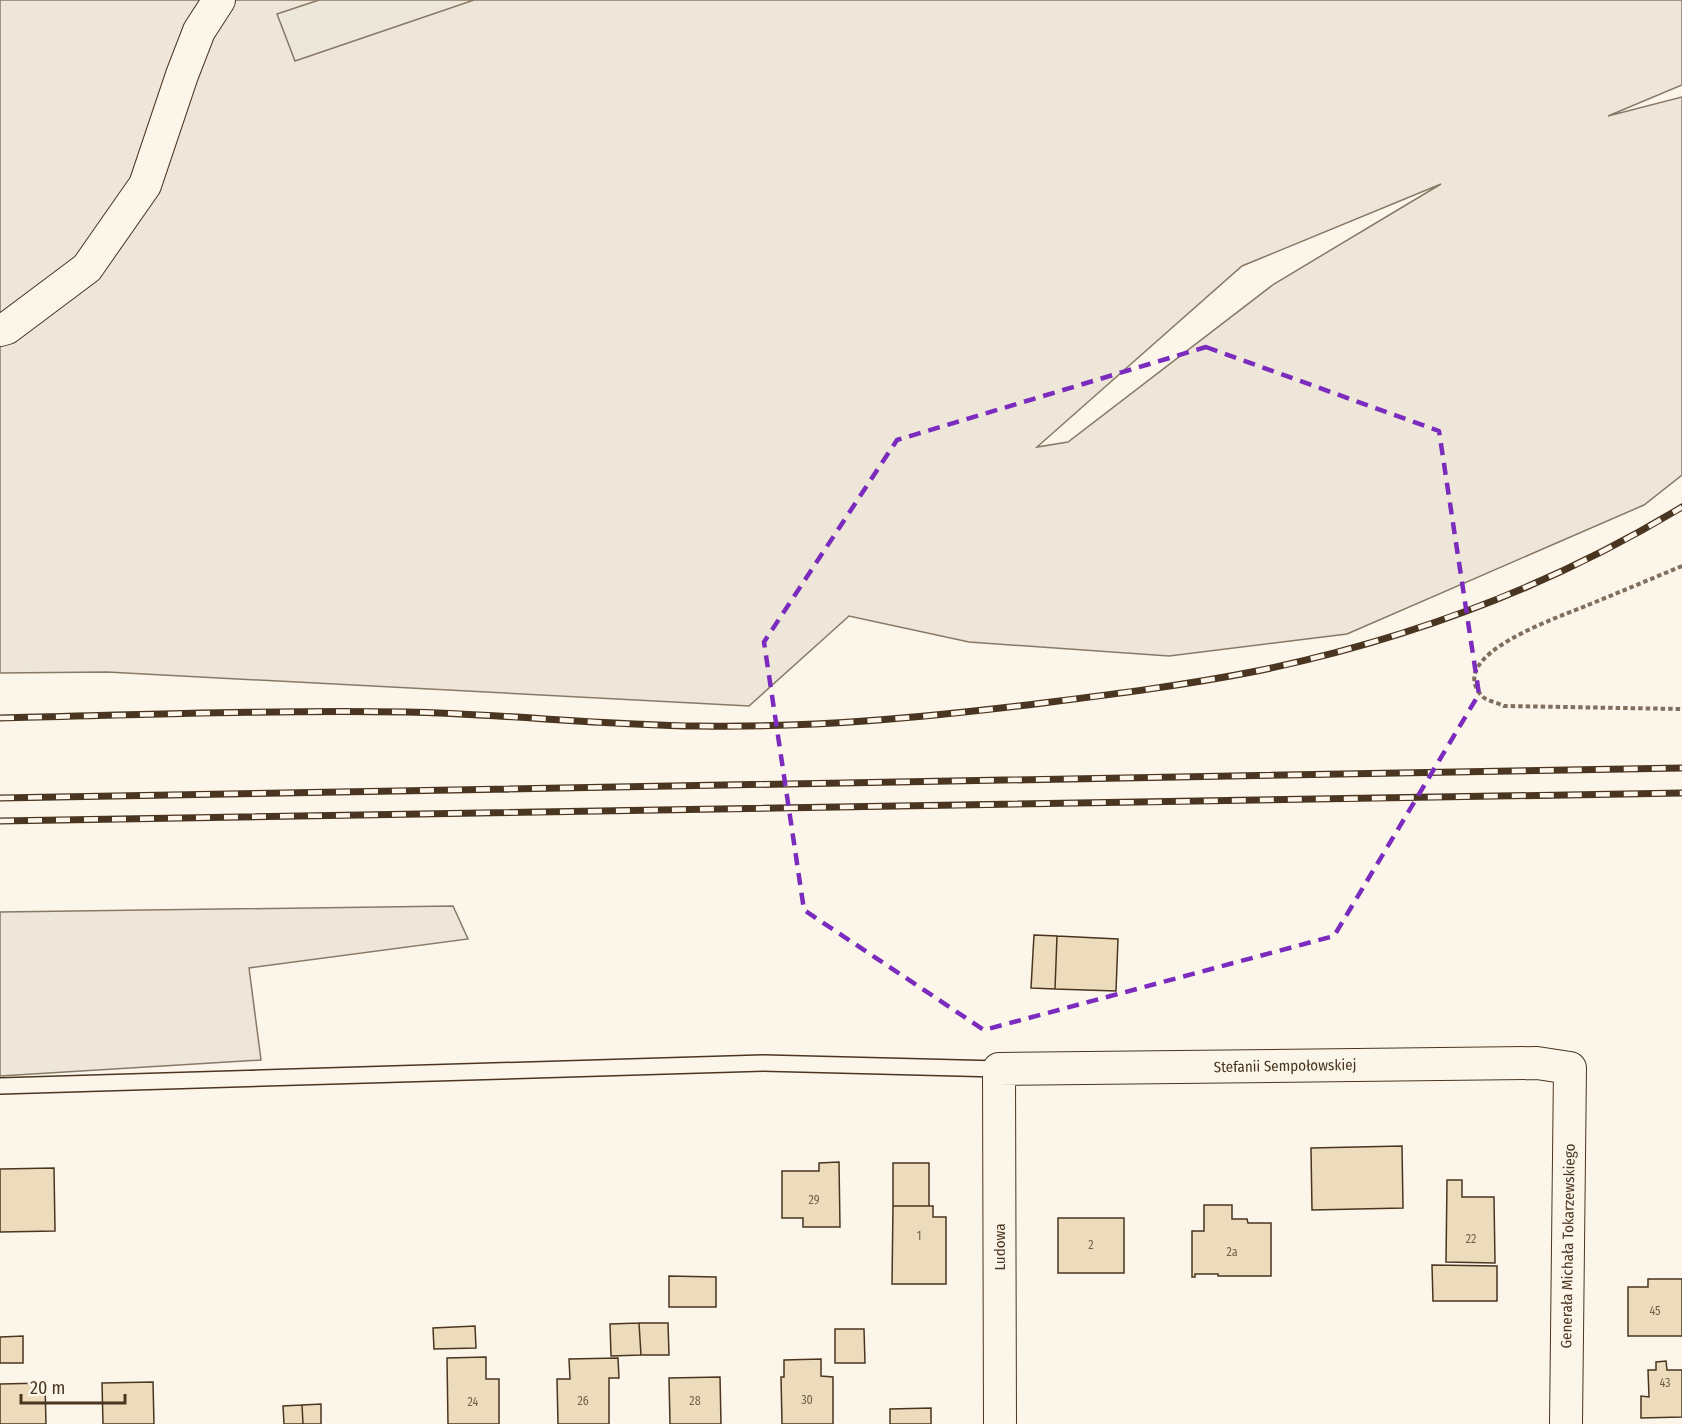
<svg xmlns="http://www.w3.org/2000/svg" width="1682" height="1424" viewBox="0 0 1682 1424" font-family="'Fira Sans Condensed',sans-serif">
	<rect width="100%" height="100%" fill="#fbf6e9"/>
	<path fill="#ede6d9" stroke="#887966" stroke-width="1.5" fill-rule="evenodd" d="M0,0H1682V85L1608,116L1682,97V475L1644,505L1347,634L1169,656L969,642L849,616L749,706L107,672L0,673ZM1441,184L1274,284L1068,442L1037,447L1242,266Z
		M453,906L468,939L249,968L261,1060L0,1076V912Z"/>
	<path fill="#ede7d9" stroke="#887966" stroke-width="1.5" d="M319,0H474L295,61L277,14Z"/>
	<path fill="#ecdcbc" stroke="#4a3520" stroke-width="1.5" d="M1034,935L1057,936L1055,989L1031,988Z
		M1057,936L1118,939L1116,991L1055,989Z
		M1402,1146L1403,1208L1312,1210L1311,1148Z
		M839,1162L840,1227H803V1218H782V1171H819V1163Z
		M893,1163H929V1206H893Z
		M54,1168L55,1231L0,1232V1169Z
		M1447,1180H1462V1197H1494L1495,1263L1446,1262Z
		M1204,1205H1232V1219H1247L1248,1223H1271V1276H1218V1274H1195V1277H1192V1231H1204Z
		M893,1206H933V1217H946V1284H892Z
		M1058,1218H1124V1273H1058Z
		M1432,1265L1497,1266V1301H1433Z
		M669,1276L716,1277V1307H669Z
		M1648,1279H1682V1336H1628V1287H1648Z
		M639,1323L641,1355L611,1356L610,1324Z
		M639,1323H668L669,1355H641Z
		M475,1326L476,1348L434,1349L433,1328Z
		M835,1329H864L865,1363H835Z
		M23,1336V1363H0V1337Z
		M486,1357V1379H499V1424H448L447,1358Z
		M618,1358L619,1378H609V1424H558L557,1379H570L569,1359Z
		M821,1359V1376L833,1377V1424H782L781,1377H784V1360Z
		M1666,1361L1667,1370H1682V1417L1641,1418V1396L1649,1397L1648,1370H1656V1362Z
		M720,1377L721,1424H670L669,1378Z
		M153,1382L154,1424H103L102,1383Z
		M45,1383L46,1424H0V1384Z
		M321,1404V1424H303L302,1405Z
		M302,1405L303,1424H284L283,1406Z
		M931,1408V1424H890V1409Z"/>
	<g fill="none" stroke-linecap="round" stroke-linejoin="round">
		<defs>
			<path id="service" d="M0,1086L763,1063L999,1069"/>
			<path id="minor" d="M0,330L7,328L87,268L145,185L182,75L199,31L219,0
				M1000,1424L999,1069L1537,1063L1570,1068L1566,1424"/>
		</defs>
		<use href="#service" stroke="#4a3520" stroke-width="18"/>
		<use href="#minor" stroke="#4a3520" stroke-width="34"/>
		<path stroke="#7f6f5c" stroke-width="4" stroke-dasharray="4.5 3" stroke-linecap="butt" d="M1682,566C1651,579 1620,592 1588,605C1563,616 1441,655 1483,697C1488,701 1498,703 1504,706L1682,709"/>
		<use href="#service" stroke="#fbf6e9" stroke-width="15"/>
		<use href="#minor" stroke="#fbf6e9" stroke-width="32"/>
		<defs>
			<path id="rail" d="M0,718C135,715 271,710 406,712C504,714 601,725 699,726C814,728 929,717 1043,703C1115,694 1186,685 1257,671C1406,640 1552,586 1682,507
				M0,798L1682,768
				M0,821L1682,793"/>
		</defs>
		<use href="#rail" stroke="#4a3520" stroke-width="7"/>
		<use href="#rail" stroke="#fbf6e9" stroke-width="4.5" stroke-dasharray="14" stroke-linecap="butt"/>
	</g>
	<path fill="none" stroke="#7b2cbf" stroke-width="4.5" stroke-dasharray="12 8" stroke-linejoin="round" d="M1206,347L1439,431L1479,694L1334,936L984,1030L804,910L764,642L897,440Z"/>
	<g text-anchor="middle" stroke-width="4.5" stroke-linejoin="round" paint-order="stroke">
		<g font-size="12" fill="#725f47">
			<text x="814" y="1204">29</text>
			<text x="919" y="1240">1</text>
			<text x="1471" y="1243">22</text>
			<text x="1091" y="1249">2</text>
			<text x="1232" y="1256">2a</text>
			<text x="1655" y="1315">45</text>
			<text x="1665" y="1387">43</text>
			<text x="807" y="1404">30</text>
			<text x="583" y="1405">26</text>
			<text x="695" y="1405">28</text>
			<text x="473" y="1406">24</text>
		</g>
		<g font-size="15" fill="#4a3520" stroke="#fbf6e9">
			<text transform="translate(1285 1066) rotate(-1)" y="5">Stefanii Sempołowskiej</text>
			<text transform="translate(1568 1246) rotate(-89)" y="5">Generała Michała Tokarzewskiego</text>
			<text transform="translate(1000 1247) rotate(-90)" y="5">Ludowa</text>
		</g>
	</g>
	<path d="M21 1394v9h104v-9" fill="none" stroke="#4a3520" stroke-width="3"/>
	<text x="30" y="1394" font-size="18" fill="#4a3520" stroke="#fbf6e9" stroke-width="4.5" paint-order="stroke">20 m</text>
</svg>
